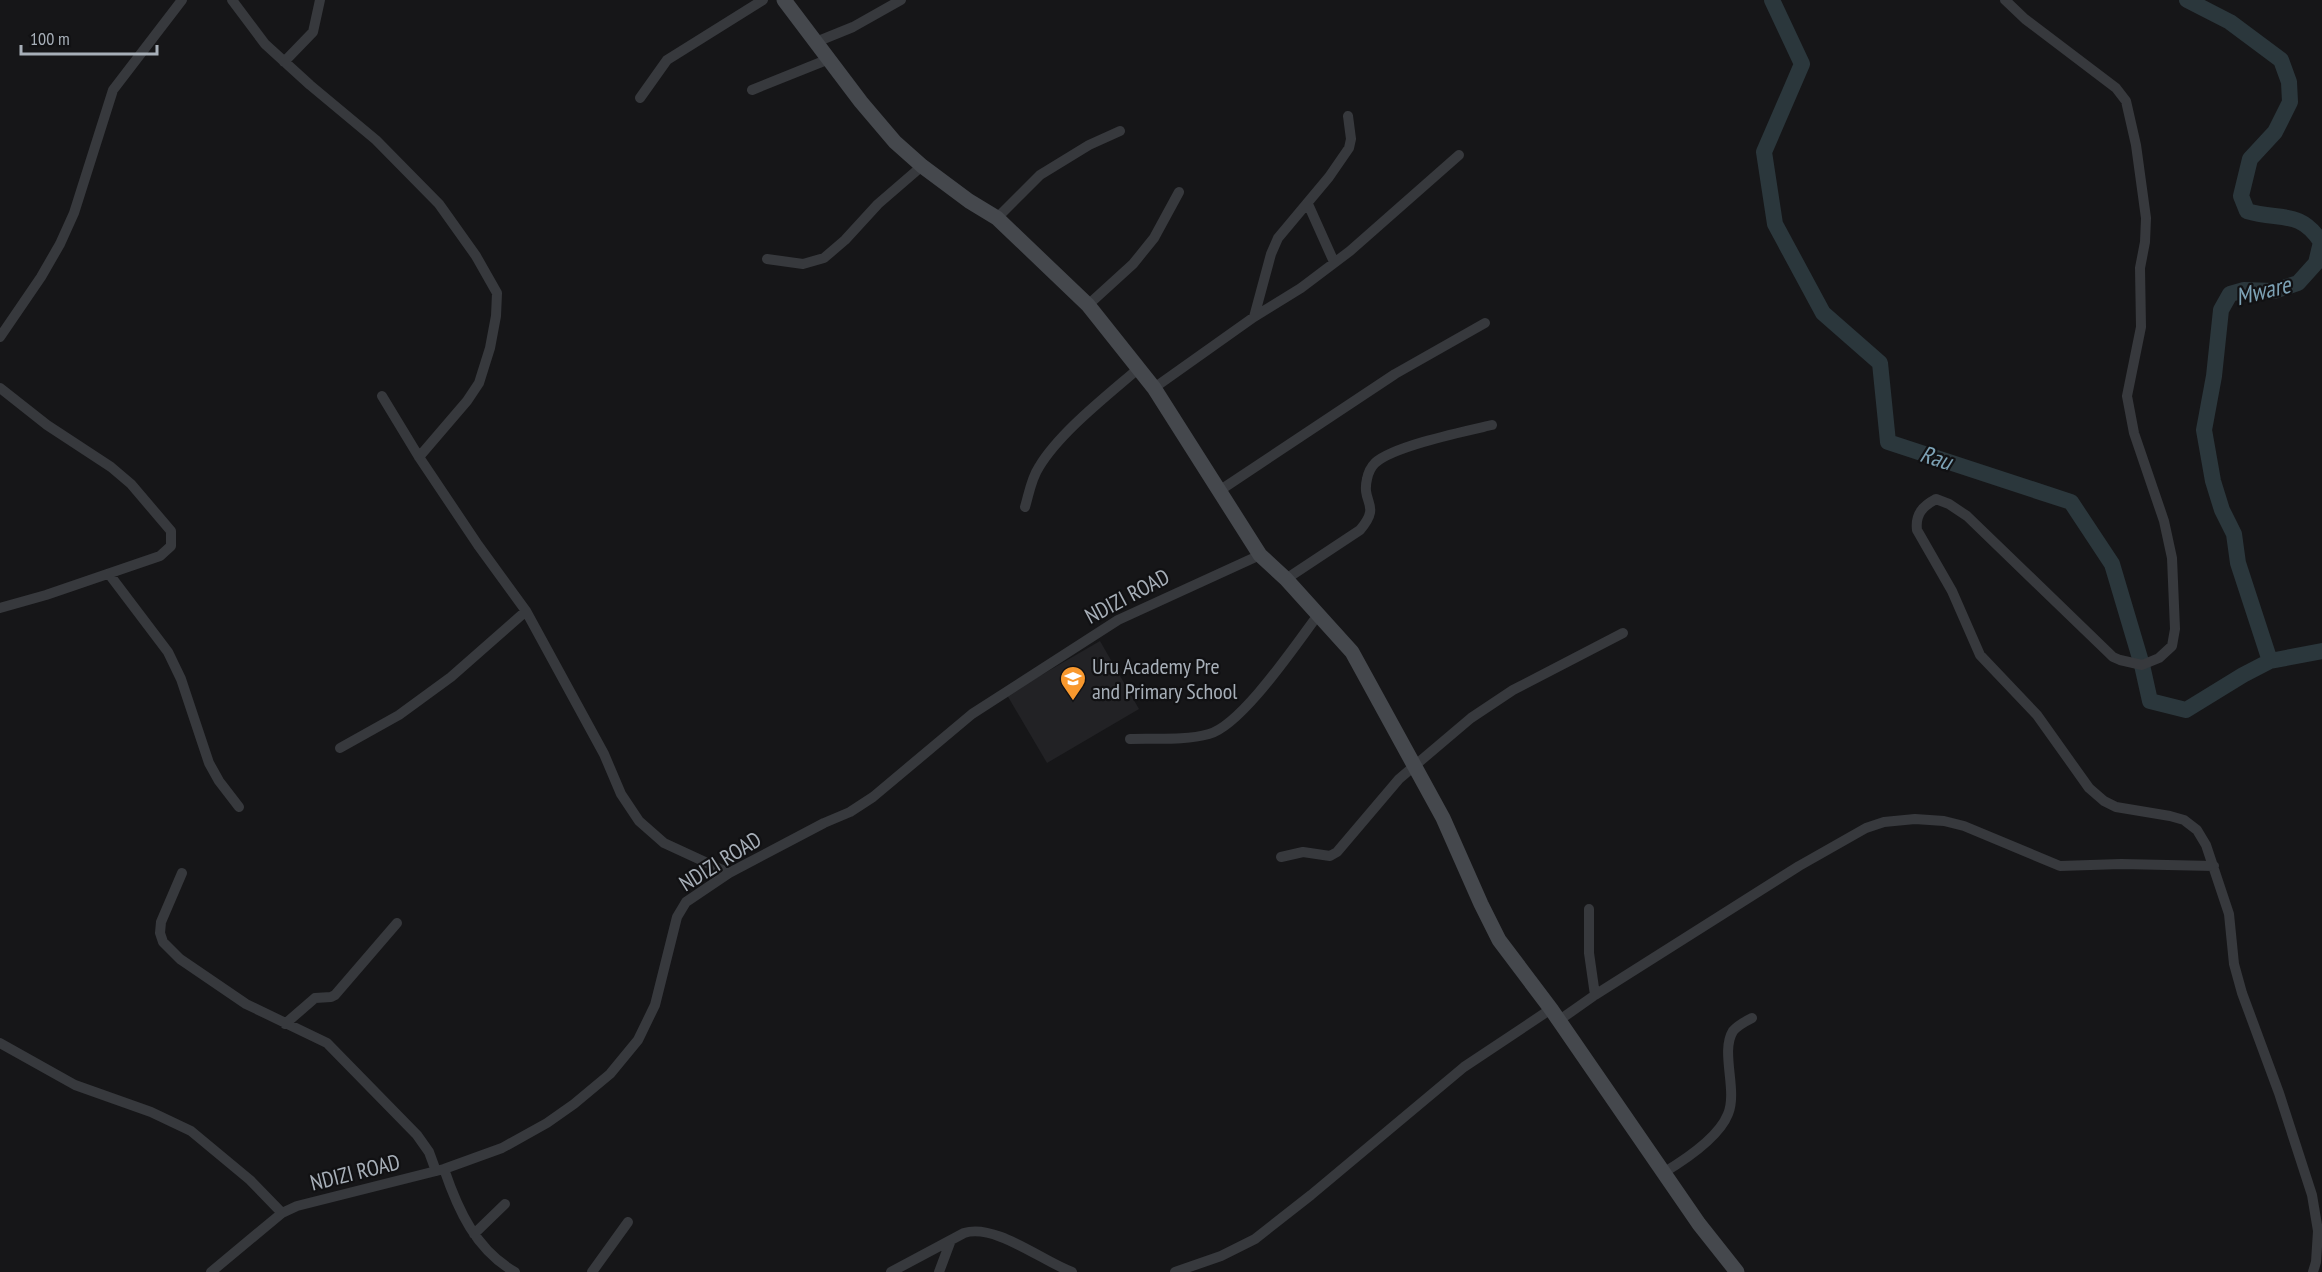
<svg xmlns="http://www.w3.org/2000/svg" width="2322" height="1272" viewBox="0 0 2322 1272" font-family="'PT Sans Narrow',sans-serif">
	<rect width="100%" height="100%" fill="#161618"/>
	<path fill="#222225" d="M1100,641L1139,709L1047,763L1007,695Z"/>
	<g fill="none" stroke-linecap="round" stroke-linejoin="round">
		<path stroke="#2b373c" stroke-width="16" d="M1772,0L1802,64L1764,152L1775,224L1823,313L1880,363L1888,442L2071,502L2112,564L2142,665L2150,701L2186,710L2243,675L2270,661L2322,651
			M2187,0L2230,22L2281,60L2289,82L2290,102L2275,132L2250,159L2241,196L2247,211C2279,221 2300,209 2321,242L2316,263L2298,283L2274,291L2244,290L2230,294L2221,310L2214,376L2204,430L2213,481L2222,510L2234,534L2238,563L2270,661"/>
		<path stroke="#37393d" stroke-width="10" d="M232,0L265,44L310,85L376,140L439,204L476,256L497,293L496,316L490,348L479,383L467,401L419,457
			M2005,0L2025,19L2116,88L2126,101L2136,145L2146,218L2145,242L2140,268L2141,327L2127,396L2134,433L2164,521L2172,558L2175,629L2172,646L2159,658L2142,665L2120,660L2113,657L1967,516L1949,504L1936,499C1923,506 1915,514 1917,530L1952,591L1980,655L2037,715L2089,788L2104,801L2116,807L2170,816L2184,820L2197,830L2206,845L2229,914L2234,964L2242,993L2279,1093L2312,1195L2318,1231L2316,1262L2313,1272
			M816,42L853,27L901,0
			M284,62L313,32L320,0
			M752,90L829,59
			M640,98L667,60L763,0
			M1308,204L1334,262
			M997,218L1040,175L1089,145L1120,131
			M767,259L803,264L824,258L845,240L878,204L922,166
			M1088,305L1133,264L1154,238L1179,192
			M1254,317L1271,254L1278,238L1329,177L1349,148L1351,139L1348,116
			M0,337L41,277L60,244L74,213L113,90L182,0
			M0,388L47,425L111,467L131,484L171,531V546L160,556L46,595L0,608
			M1154,388L1254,317L1301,288L1350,251L1459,155
			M382,396L419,457L478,545L526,611L604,754L621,794L639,821L664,843L729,873
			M1219,491L1395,374L1485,323
			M1025,507C1029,494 1031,479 1039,467C1060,432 1108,395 1139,368
			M109,574L168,652L181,679L209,763L219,781L239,807
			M1286,579L1360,530C1382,504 1361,504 1367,479C1368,474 1371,467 1375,463C1393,446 1466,431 1492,425
			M1130,739C1155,738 1184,741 1209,734C1242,725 1296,644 1318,615
			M340,748L399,715L451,677L526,611
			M1281,857L1303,852L1330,856L1337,852L1399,779L1471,718L1513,690L1623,633
			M182,873L161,922L160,933L163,942L180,959L246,1004L327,1043L417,1135L429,1152L436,1171
			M1589,909V953L1595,995
			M1558,1021L1595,995L1799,866L1866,828L1884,822L1915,819L1944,821L1964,826L2060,866L2121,864L2214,866
			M285,1024L315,998L331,997L335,995L397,923
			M0,1043L75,1085L151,1112L191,1131L250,1180L282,1213
			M444,1169C458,1210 476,1250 515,1272
			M1663,1173C1683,1161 1719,1137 1728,1114C1738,1090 1720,1052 1733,1031C1738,1025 1746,1021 1752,1018
			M474,1234L505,1204
			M211,1272L282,1213L297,1206L444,1169L502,1148L547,1123L574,1104L610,1074L638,1040L655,1005L677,917L686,902L729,873L824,823L850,812L873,797L972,714L1118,620L1260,555
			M592,1272L628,1222
			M891,1272L964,1233C995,1223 1042,1261 1072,1272
			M939,1272L951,1240
			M1175,1272L1221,1256L1255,1239L1311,1195L1464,1067L1551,1009"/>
		<path stroke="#45484d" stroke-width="15" d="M784,0L861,102L895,142L922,166L969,201L997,218L1088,305L1154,388L1260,555L1286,579L1352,652L1443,818L1481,904L1499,940L1551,1009L1699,1224L1737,1272"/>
	</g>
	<defs>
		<symbol id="school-pin" viewBox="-11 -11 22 30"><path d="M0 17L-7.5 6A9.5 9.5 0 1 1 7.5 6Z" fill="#f8982e" stroke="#111113"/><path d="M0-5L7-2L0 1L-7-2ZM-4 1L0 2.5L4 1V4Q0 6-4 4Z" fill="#fff"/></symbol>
	</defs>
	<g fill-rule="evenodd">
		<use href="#school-pin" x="1058" y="664" width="30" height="40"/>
	</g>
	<g text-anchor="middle" stroke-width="4.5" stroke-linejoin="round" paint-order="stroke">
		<g font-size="22" fill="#a7afb8" stroke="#111113">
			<text transform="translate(1127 596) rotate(-28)" y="8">NDIZI ROAD</text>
			<text transform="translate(720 861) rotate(-32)" y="8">NDIZI ROAD</text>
			<text transform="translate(355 1172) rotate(-14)" y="8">NDIZI ROAD</text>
		</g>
		<g font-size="22" fill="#a7afb8" stroke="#111113" text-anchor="start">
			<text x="1092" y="674">Uru Academy Pre<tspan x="1092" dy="25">and Primary School</tspan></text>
		</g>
		<g font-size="24" font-style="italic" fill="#7da2b5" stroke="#111113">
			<text transform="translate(2263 291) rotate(-14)" y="8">Mware</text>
			<text transform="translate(1936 458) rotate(18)" y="8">Rau</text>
		</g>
	</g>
	<path d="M21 45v9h136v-9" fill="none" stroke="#a7afb8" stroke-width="3"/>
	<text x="30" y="45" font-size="18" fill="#a7afb8" stroke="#111113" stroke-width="4.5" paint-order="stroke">100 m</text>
</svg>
